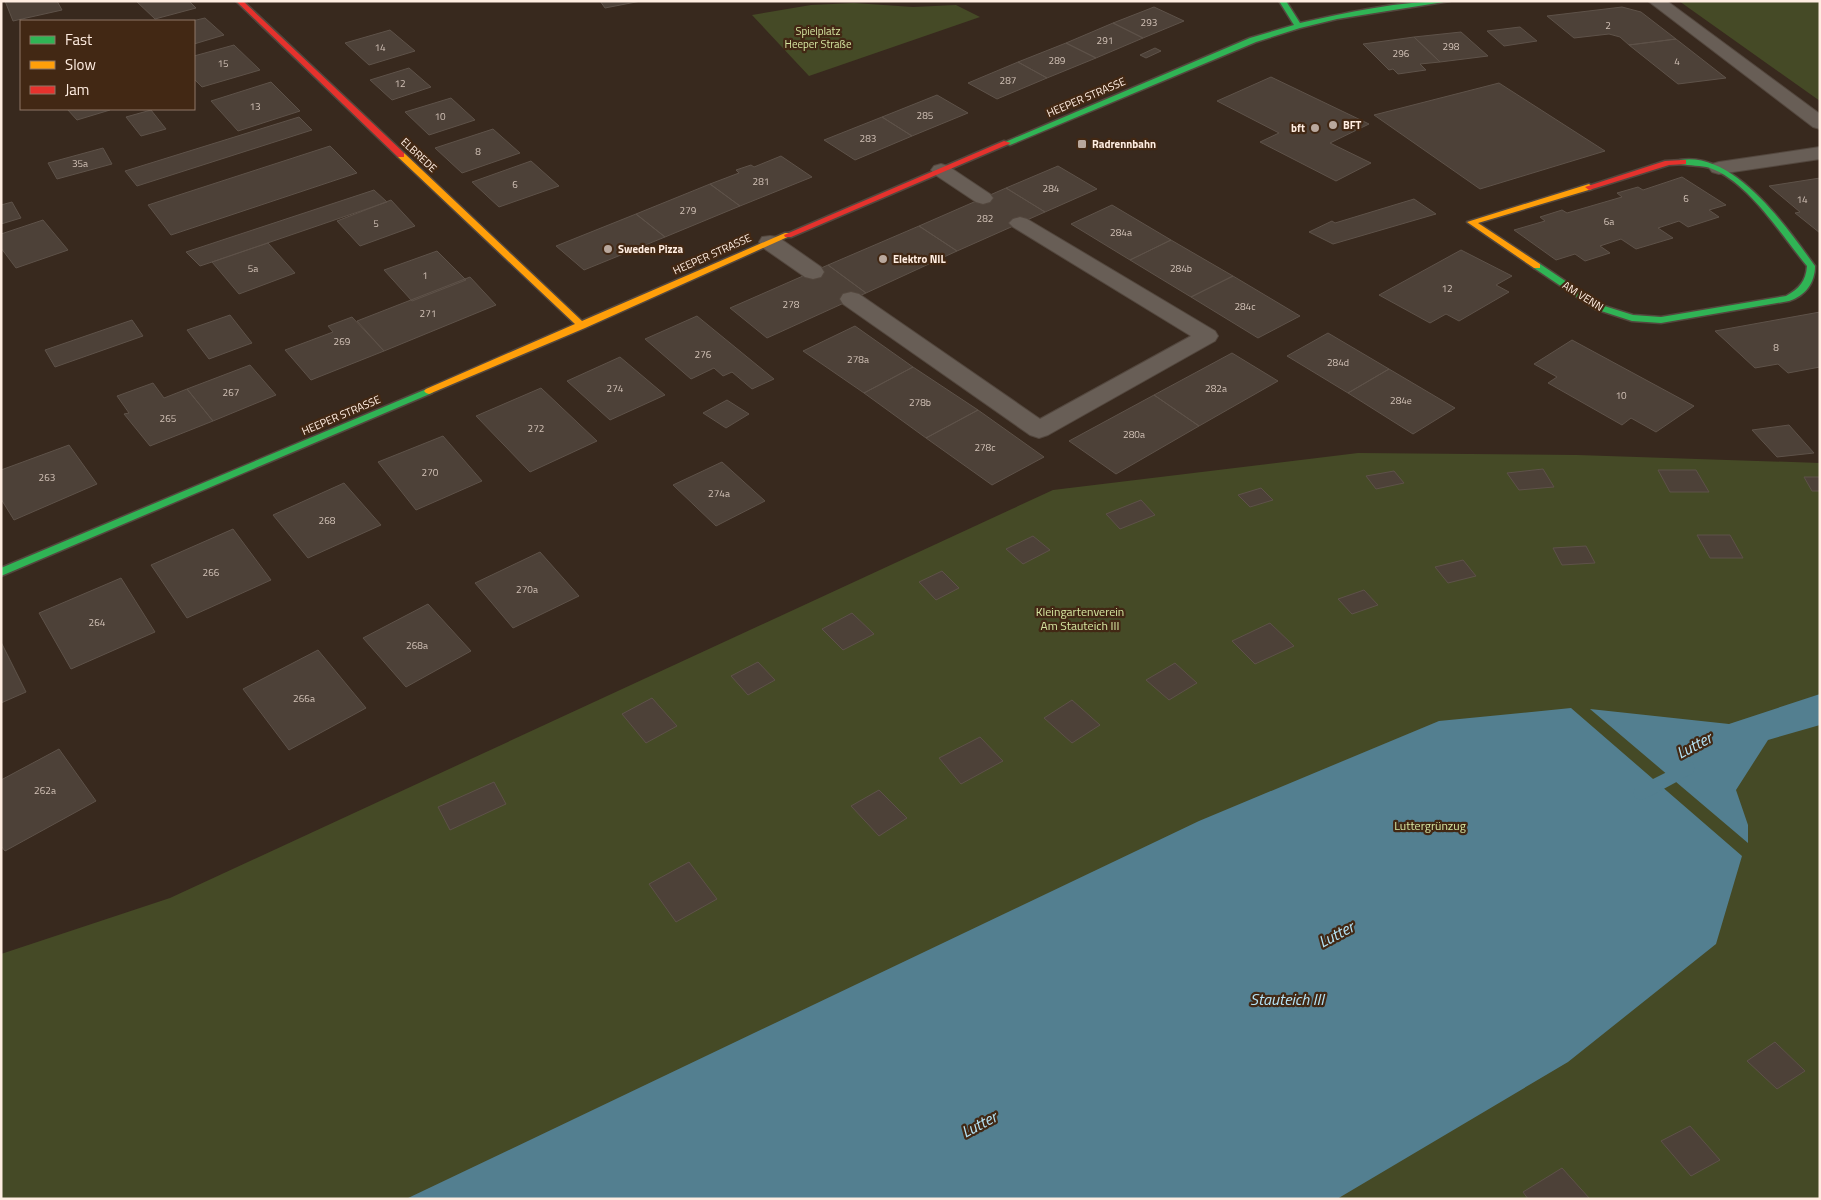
<svg xmlns="http://www.w3.org/2000/svg" width="1821" height="1200" viewBox="0 0 1821 1200" font-family="'Titillium Web',sans-serif">
	<rect width="100%" height="100%" fill="#38291e"/>
	<path fill="#454a26" d="M1679,1H1820V101Z
		M854,3L913,7L956,5L980,17L809,76L752,15L811,5Z
		M1358,453L1577,455L1820,463V1199H1V954L170,898L1053,490Z"/>
	<path fill="#537f90" d="M1820,694V725L1768,740L1736,790L1748,825V843L1590,709L1729,724Z
		M1571,708L1742,856L1716,944L1568,1062L1337,1199H406L1199,821L1439,721Z"/>
	<g fill="none" stroke-linecap="round" stroke-linejoin="round">
		<path fill="#537f90" fill-rule="evenodd" d="M1687,762L1693,763L1695,768L1693,773L1647,798L1641,800L1635,798L1633,793L1635,788Z"/>
	</g>
	<path fill="#4d4138" stroke="#5e5249" d="M5,1H57L62,10L13,21Z
		M136,1H189L196,8L155,19Z
		M600,1H641L605,8Z
		M1154,7L1184,21L1143,38L1113,23Z
		M1622,7L1641,12L1676,39L1629,45L1620,37L1609,34L1574,38L1547,16Z
		M205,18L224,35L194,44L192,21Z
		M1113,23L1143,38L1096,58L1066,43Z
		M1520,27L1537,41L1504,46L1487,31Z
		M390,30L415,51L369,65L345,43Z
		M1461,32L1488,56L1440,62L1414,37Z
		M1414,37L1440,62L1420,64L1426,70L1398,74L1393,69L1389,70L1363,44Z
		M1676,39L1726,78L1678,84L1629,45Z
		M1066,43L1096,58L1047,78L1018,62Z
		M234,45L260,70L202,87L194,79V56Z
		M1155,48L1161,51L1146,58L1140,55Z
		M1018,62L1047,78L997,99L968,83Z
		M409,68L431,87L392,100L370,80Z
		M1271,77L1369,124L1330,143L1371,163L1336,181L1260,142L1279,133L1217,101Z
		M271,82L300,111L238,131L211,101Z
		M1499,83L1605,151L1480,189L1374,115Z
		M937,95L968,113L912,136L882,117Z
		M451,98L475,120L429,135L405,112Z
		M67,109H109L110,110L77,120Z
		M151,110L166,129L141,136L126,117Z
		M299,117L312,130L137,186L125,171Z
		M882,117L912,136L855,160L824,140Z
		M493,129L520,153L462,173L435,148Z
		M330,146L357,173L171,235L148,205Z
		M103,148L112,164L57,179L48,163Z
		M781,156L812,177L740,206L710,184L739,173L736,170L751,165L754,167Z
		M531,161L559,186L499,207L472,182Z
		M1058,166L1097,189L1045,212L1006,188Z
		M1682,177L1726,205L1709,210L1719,217L1688,227L1679,221L1658,228L1673,238L1636,249L1621,239L1600,246L1610,253L1585,261L1575,254L1556,260L1514,230L1545,221L1540,217L1562,210L1567,213L1622,197L1617,193L1638,187L1643,190Z
		M1820,178V233L1795,213L1800,212L1769,186Z
		M710,184L740,206L665,237L636,214Z
		M1006,188L1045,212L957,251L919,226Z
		M374,190L387,202L212,262L200,266L186,252Z
		M1414,199L1436,214L1333,244L1309,232L1332,221L1335,223Z
		M391,200L415,226L360,246L337,221Z
		M12,202L21,218L1,224V205Z
		M1112,205L1171,240L1130,260L1071,224Z
		M636,214L665,237L584,270L556,246Z
		M43,220L68,250L16,268L1,248V234Z
		M919,226L957,251L866,293L828,265Z
		M1171,240L1233,276L1191,297L1130,260Z
		M268,243L295,273L239,294L212,262Z
		M1461,250L1512,276L1496,285L1509,292L1459,321L1446,314L1430,323L1379,295Z
		M437,251L466,280L412,301L384,270Z
		M828,265L866,293L767,338L730,308Z
		M1233,276L1300,316L1258,338L1191,297Z
		M470,277L496,305L384,351L357,321Z
		M1820,312V367L1788,373L1778,364L1755,368L1715,331Z
		M230,315L252,343L209,359L187,330Z
		M697,316L774,379L752,389L732,372L723,376L714,368L691,379L645,339Z
		M352,317L384,351L311,380L285,350L333,332L328,326Z
		M132,320L143,336L55,367L45,350Z
		M855,326L913,367L864,393L803,351Z
		M1328,333L1389,369L1348,393L1287,356Z
		M1572,340L1694,406L1656,432L1631,418L1622,425L1548,383L1557,377L1534,364Z
		M1232,353L1278,381L1199,426L1154,395Z
		M620,357L665,395L610,420L567,381Z
		M250,365L276,395L213,421L187,389Z
		M913,367L978,410L926,438L864,393Z
		M1389,369L1455,408L1413,434L1348,393Z
		M153,383L164,398L187,389L213,421L150,446L124,414L129,413L117,396Z
		M541,388L597,441L530,472L476,416Z
		M1154,395L1199,426L1116,474L1069,441Z
		M727,400L749,414L726,428L703,413Z
		M978,410L1044,457L992,485L926,438Z
		M1789,425L1814,453L1777,457L1752,430Z
		M443,436L482,481L416,510L378,462Z
		M69,445L97,484L14,520L1,499V470Z
		M722,462L765,501L716,526L673,485Z
		M1543,469L1554,487L1519,490L1507,473Z
		M1658,470H1696L1709,492H1670Z
		M1394,471L1404,483L1376,489L1366,476Z
		M1804,477H1820V491H1812Z
		M344,483L381,525L308,558L273,515Z
		M1261,488L1273,500L1250,507L1238,495Z
		M1141,500L1155,515L1120,529L1106,514Z
		M233,529L271,580L187,618L151,565Z
		M1697,535H1730L1743,558H1710Z
		M1033,536L1050,550L1023,564L1006,549Z
		M1586,546L1595,563L1562,565L1553,548Z
		M540,552L579,596L513,628L475,583Z
		M1463,560L1476,576L1448,583L1435,567Z
		M942,571L959,588L936,600L919,582Z
		M121,578L155,632L71,669L39,613Z
		M1364,590L1378,605L1352,614L1338,599Z
		M428,604L471,651L406,687L363,638Z
		M852,613L874,634L843,650L822,629Z
		M1270,623L1294,646L1255,664L1232,641Z
		M1,642L26,692L1,703Z
		M318,650L366,708L289,750L243,689Z
		M758,662L775,680L748,695L731,676Z
		M1175,663L1197,683L1169,700L1146,680Z
		M652,698L677,726L646,743L622,714Z
		M1072,700L1100,725L1072,743L1044,718Z
		M980,737L1003,761L961,784L939,758Z
		M59,749L96,801L5,851L1,846V780Z
		M494,782L506,804L450,830L438,807Z
		M879,790L907,818L879,836L851,806Z
		M689,862L717,899L676,922L649,884Z
		M1775,1042L1805,1071L1777,1089L1747,1061Z
		M1690,1126L1720,1160L1691,1176L1661,1141Z
		M1562,1168L1590,1199H1528L1523,1192Z"/>
	<g fill="none" stroke-linecap="round" stroke-linejoin="round">
		<defs>
			<path id="lane" d="M941,164L948,166L990,194L993,198L990,202L983,204L976,202L934,174L931,170L934,166Z
				M1020,217L1027,219L1215,331L1218,336L1215,341L1048,435L1039,438L1030,435L843,304L840,299L843,294L851,292L859,294L1040,419L1191,336L1013,227L1009,223L1013,219Z
				M770,236L778,237L821,267L824,272L821,277L813,279L805,277L762,247L759,242L762,237Z"/>
			<path id="street" d="M1648,1H1667L1820,114V129L1813,127Z
				M1820,147V159L1719,174L1712,172L1709,168L1712,164L1719,162Z"/>
			<path id="fast" d="M1279,1H1286L1300,23C1348,12 1400,1 1450,1L1337,19L1300,28L1256,42L1010,145L1003,143L1250,38L1294,25Z
				M1680,160C1735,151 1787,228 1815,266C1815,283 1805,296 1789,301L1661,323L1632,321L1595,309L1534,268V264H1540L1601,305L1633,315L1661,317L1786,296C1799,289 1806,281 1807,266C1781,235 1749,182 1710,168C1701,165 1690,166 1680,164Z
				M429,388L432,389L434,391L432,393L1,576V568Z"/>
			<path id="slow" d="M398,153H404L582,321L785,233H791L792,235L585,328L429,394L426,393L424,391L426,389L575,324L398,157Z
				M1589,184L1593,187L1592,189L1478,223L1540,264V268H1534L1467,222Z"/>
			<path id="jam" d="M236,1H243L404,153V157H398Z
				M1004,141L1011,143L791,237H785L784,235Z
				M1683,160H1686V164L1669,165L1589,190L1585,187L1665,161Z"/>
		</defs>
		<use href="#lane" stroke="#53473e" stroke-width="2"/>
		<use href="#street" stroke="#53473e" stroke-width="2"/>
		<use href="#fast" stroke="#53473e" stroke-width="3"/>
		<use href="#slow" stroke="#53473e" stroke-width="3"/>
		<use href="#jam" stroke="#53473e" stroke-width="3"/>
		<use href="#lane" fill="#685e56" fill-rule="evenodd"/>
		<use href="#street" fill="#685e56" fill-rule="evenodd"/>
		<use href="#fast" fill="#30b455" fill-rule="evenodd"/>
		<use href="#slow" fill="#ff9f0a" fill-rule="evenodd"/>
		<use href="#jam" fill="#e5322d" fill-rule="evenodd"/>
	</g>
	<g fill="#b9a89d" stroke="#422814" stroke-width="2">
		<circle cx="1333" cy="125" r="5"/>
		<circle cx="1315" cy="128" r="5"/>
		<rect x="1077" y="139" width="10" height="10" rx="2.5"/>
		<circle cx="608" cy="249" r="5"/>
		<circle cx="883" cy="259" r="5"/>
	</g>
	<g text-anchor="middle" stroke-width="4.5" stroke-linejoin="round" paint-order="stroke">
		<g font-size="10" fill="#d2c2b7">
			<text x="1149" y="26">293</text>
			<text x="1608" y="29">2</text>
			<text x="1105" y="44">291</text>
			<text x="1451" y="50">298</text>
			<text x="380" y="51">14</text>
			<text x="1401" y="57">296</text>
			<text x="1057" y="64">289</text>
			<text x="1677" y="65">4</text>
			<text x="223" y="67">15</text>
			<text x="1008" y="84">287</text>
			<text x="400" y="87">12</text>
			<text x="255" y="110">13</text>
			<text x="925" y="119">285</text>
			<text x="440" y="120">10</text>
			<text x="868" y="142">283</text>
			<text x="478" y="155">8</text>
			<text x="80" y="167">35a</text>
			<text x="761" y="185">281</text>
			<text x="515" y="188">6</text>
			<text x="1051" y="192">284</text>
			<text x="1686" y="202">6</text>
			<text x="1802" y="203">14</text>
			<text x="688" y="214">279</text>
			<text x="985" y="222">282</text>
			<text x="1609" y="225">6a</text>
			<text x="376" y="227">5</text>
			<text x="1121" y="236">284a</text>
			<text x="253" y="272">5a</text>
			<text x="1181" y="272">284b</text>
			<text x="425" y="279">1</text>
			<text x="1447" y="292">12</text>
			<text x="791" y="308">278</text>
			<text x="1245" y="310">284c</text>
			<text x="428" y="317">271</text>
			<text x="342" y="345">269</text>
			<text x="1776" y="351">8</text>
			<text x="703" y="358">276</text>
			<text x="858" y="363">278a</text>
			<text x="1338" y="366">284d</text>
			<text x="615" y="392">274</text>
			<text x="1216" y="392">282a</text>
			<text x="231" y="396">267</text>
			<text x="1621" y="399">10</text>
			<text x="1401" y="404">284e</text>
			<text x="920" y="406">278b</text>
			<text x="168" y="422">265</text>
			<text x="536" y="432">272</text>
			<text x="1134" y="438">280a</text>
			<text x="985" y="451">278c</text>
			<text x="430" y="476">270</text>
			<text x="47" y="481">263</text>
			<text x="719" y="497">274a</text>
			<text x="327" y="524">268</text>
			<text x="211" y="576">266</text>
			<text x="527" y="593">270a</text>
			<text x="97" y="626">264</text>
			<text x="417" y="649">268a</text>
			<text x="304" y="702">266a</text>
			<text x="45" y="794">262a</text>
		</g>
		<g font-size="11" fill="#d6e6a1" stroke="#422814">
			<text x="818" y="35">Spielplatz<tspan x="818" dy="13">Heeper Straße</tspan></text>
		</g>
		<g font-size="11" fill="#ffede1" stroke="#422814">
			<text transform="translate(1086 97) rotate(-23)" y="4">HEEPER STRASSE</text>
			<text transform="translate(419 155) rotate(43)" y="4">ELBREDE</text>
			<text transform="translate(712 254) rotate(-24)" y="4">HEEPER STRASSE</text>
			<text transform="translate(1583 296) rotate(32)" y="4">AM VENN</text>
			<text transform="translate(341 415) rotate(-23)" y="4">HEEPER STRASSE</text>
		</g>
		<g font-size="11" font-weight="bold" fill="#ffede1" stroke="#422814" text-anchor="start">
			<text x="1343" y="129">BFT</text>
			<text x="1305" y="132" text-anchor="end">bft</text>
			<text x="1092" y="148">Radrennbahn</text>
			<text x="618" y="253">Sweden Pizza</text>
			<text x="893" y="263">Elektro NIL</text>
		</g>
		<g font-size="12" fill="#d6e6a1" stroke="#422814">
			<text x="1080" y="616">Kleingartenverein<tspan x="1080" dy="14">Am Stauteich III</tspan></text>
			<text x="1430" y="830">Luttergrünzug</text>
		</g>
		<g font-size="16" font-style="italic" fill="#b5e4f7" stroke="#422814">
			<text transform="translate(1694 745) rotate(-28)" y="6">Lutter</text>
			<text transform="translate(1336 934) rotate(-28)" y="6">Lutter</text>
			<text x="1287" y="1005">Stauteich III</text>
			<text transform="translate(979 1124) rotate(-28)" y="6">Lutter</text>
		</g>
	</g>
	<rect width="1821" height="1200" fill="none" stroke="#ffede1" stroke-width="5"/>
	<rect x="20" y="20" width="175" height="90" fill="#422814" stroke="#8e7766"/>
	<rect x="30" y="36" width="25" height="8" fill="#30b455" stroke="#8e7766"/>
	<text x="65" y="45" font-size="15" fill="#ffede1">Fast</text>
	<rect x="30" y="61" width="25" height="8" fill="#ff9f0a" stroke="#8e7766"/>
	<text x="65" y="70" font-size="15" fill="#ffede1">Slow</text>
	<rect x="30" y="86" width="25" height="8" fill="#e5322d" stroke="#8e7766"/>
	<text x="65" y="95" font-size="15" fill="#ffede1">Jam</text>
</svg>
